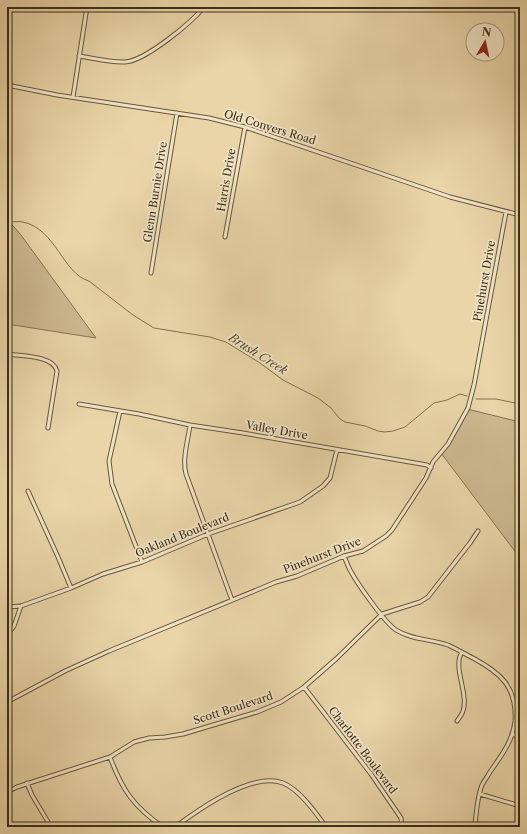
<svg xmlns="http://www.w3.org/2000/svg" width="527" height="834" viewBox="0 0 527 834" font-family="'Libre Caslon Text',serif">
	<rect width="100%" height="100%" fill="#e9d5a8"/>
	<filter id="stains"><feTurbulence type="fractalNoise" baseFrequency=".005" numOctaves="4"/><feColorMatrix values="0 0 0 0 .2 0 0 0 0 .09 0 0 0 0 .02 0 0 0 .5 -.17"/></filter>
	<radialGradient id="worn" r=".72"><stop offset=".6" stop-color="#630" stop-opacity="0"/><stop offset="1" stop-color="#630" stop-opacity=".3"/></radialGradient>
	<path fill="#ccb990" stroke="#847454" d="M7,219L21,235L96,338L7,324Z
		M467,409L520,422V558L441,453Z"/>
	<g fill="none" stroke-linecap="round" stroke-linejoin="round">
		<path stroke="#817051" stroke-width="1" d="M464,7C470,12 478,11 485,7
			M7,222C12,222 18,221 23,222C56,229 63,274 89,281L133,315L154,328L210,337L226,342L260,363L283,380L318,398L331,408L340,419L345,422L365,426L378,431L385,432L393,431L405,427L434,403L447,400L460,394L467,396
			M476,399H496L520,404"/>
		<defs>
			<path id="minor" d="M79,56C92,58 112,63 125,62C145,61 191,23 204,7
				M7,85L57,95L209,118L245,127L450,197L520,215
				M73,97L87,7
				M225,237L245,127
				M151,273L177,113
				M7,354C20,356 53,355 57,371L48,428
				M79,404L139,414L190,425L243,433L427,465L431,468
				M120,411L109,461L112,484L142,562
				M190,425C188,441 182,458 186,474L232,600
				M28,491L58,557L71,588
				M344,556C346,561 348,566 350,570C357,583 384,622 396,630C412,640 431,639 448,645C457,649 465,654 473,658C501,673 517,687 515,721C513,741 501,756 490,772C488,776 484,781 482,785C477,798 476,813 475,827
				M7,607L21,606L71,588L103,574L142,562L208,534L300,502L323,486L330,478L337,450
				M7,635L14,626L21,606
				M304,687L371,774L401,818L402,827
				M7,702L65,671L109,651L276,582L297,576L344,556L363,551L386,536L392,530L426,478L433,462L448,444L468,408L474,385L506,212
				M457,721C459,718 462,715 463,711C469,693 452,667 462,652
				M513,735L520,734
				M110,757C122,790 134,807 163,827
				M27,783L32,795L51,827
				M7,792L17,787L110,757L134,742L149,738L165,737L183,734L257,712L281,702L304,687L336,659L382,614L420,602L428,597L470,543L478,531
				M480,794L520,806
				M175,827C199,809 252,771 283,783C299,789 316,813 326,827"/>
		</defs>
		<use href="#minor" stroke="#68583c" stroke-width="5"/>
		<use href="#minor" stroke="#f1e4c6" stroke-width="3"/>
	</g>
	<g text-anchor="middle" stroke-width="3.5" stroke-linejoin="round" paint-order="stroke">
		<g font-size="11" fill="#3d2e18" stroke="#f1e4c6">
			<text transform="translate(270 127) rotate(17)" y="4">Old Conyers Road</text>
			<text transform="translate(226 180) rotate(-80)" y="4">Harris Drive</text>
			<text transform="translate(155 192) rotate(-81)" y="4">Glenn Burnie Drive</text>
			<text transform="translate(484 281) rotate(-80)" y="4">Pinehurst Drive</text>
			<text transform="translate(277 430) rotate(10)" y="4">Valley Drive</text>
			<text transform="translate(182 535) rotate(-22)" y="4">Oakland Boulevard</text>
			<text transform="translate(322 555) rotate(-21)" y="4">Pinehurst Drive</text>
			<text transform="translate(233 708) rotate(-18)" y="4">Scott Boulevard</text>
			<text transform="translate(363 750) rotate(53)" y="4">Charlotte Boulevard</text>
		</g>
		<g font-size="12" font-style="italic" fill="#5a4a30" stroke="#f1e4c6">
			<text transform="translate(258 354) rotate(32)" y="4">Brush Creek</text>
		</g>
	</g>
	<rect width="527" height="834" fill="none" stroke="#e9d5a8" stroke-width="24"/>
	<rect x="8" y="8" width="511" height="818" fill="none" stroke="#3d2e18" stroke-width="2"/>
	<rect x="12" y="12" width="503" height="810" fill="none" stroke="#3d2e18"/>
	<g transform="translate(485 42) rotate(9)"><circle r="19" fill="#f1e4c6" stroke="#a99b80"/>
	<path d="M0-3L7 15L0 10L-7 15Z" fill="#8f2418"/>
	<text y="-6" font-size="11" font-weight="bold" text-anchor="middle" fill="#3d2e18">N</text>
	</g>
	<rect width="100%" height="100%" filter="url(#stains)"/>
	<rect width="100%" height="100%" fill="url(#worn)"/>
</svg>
